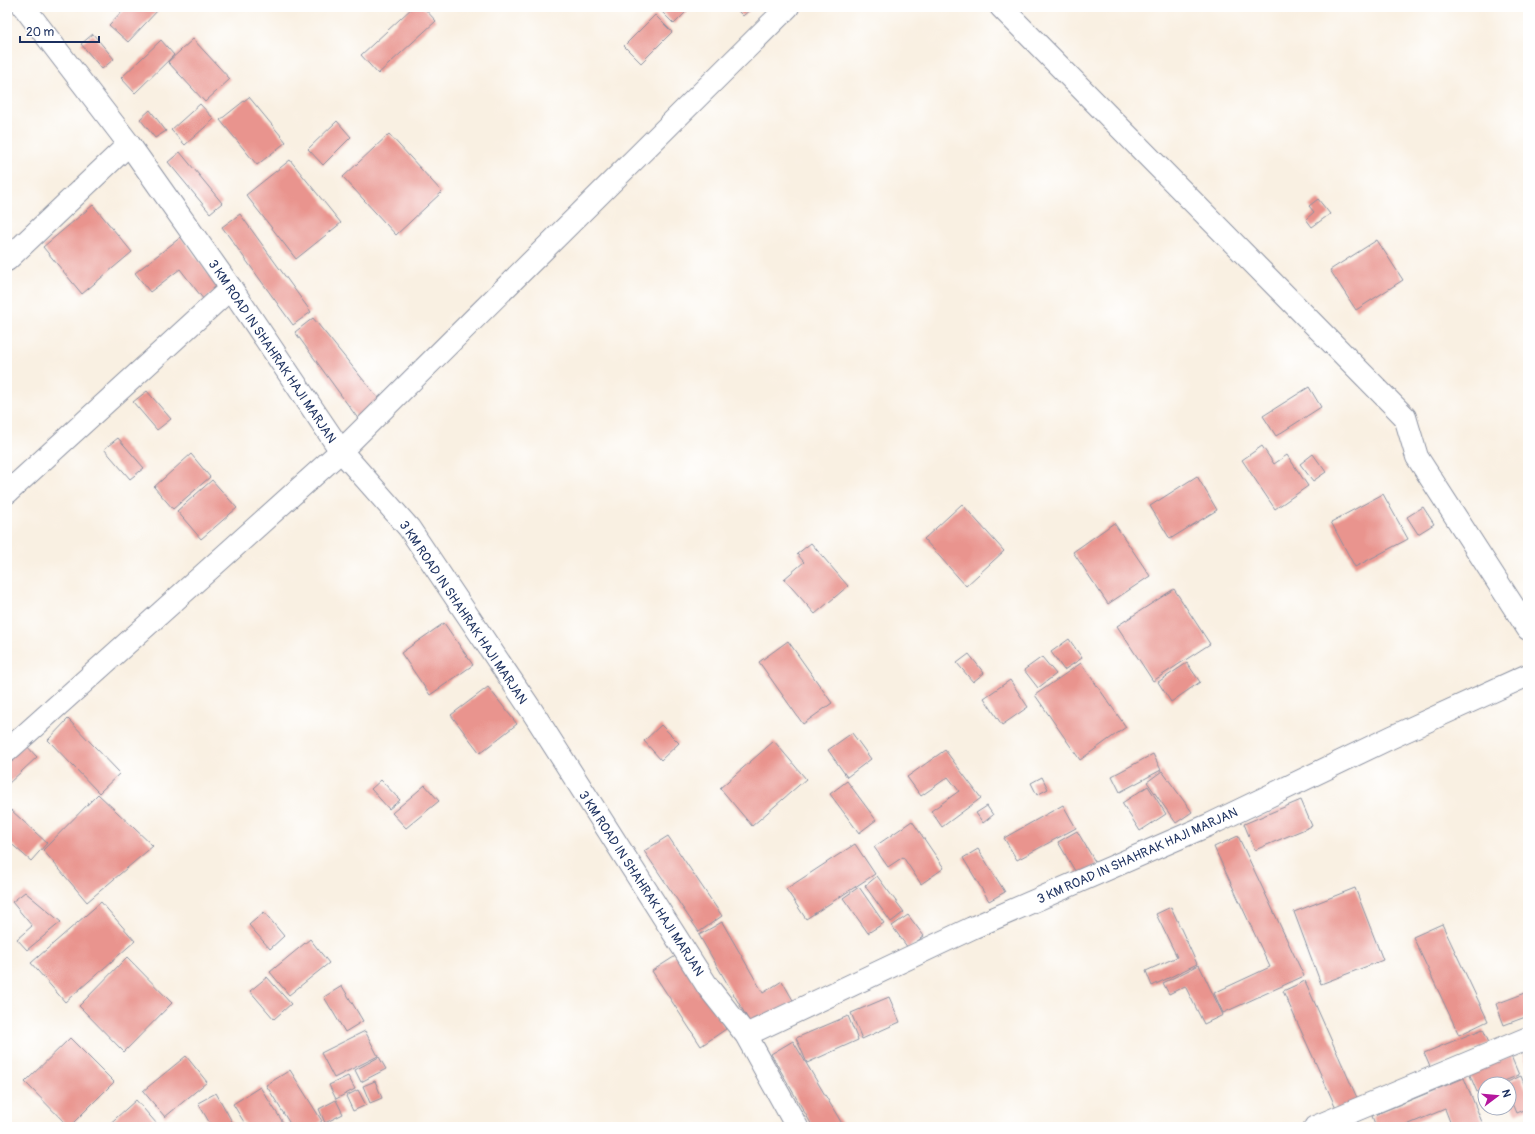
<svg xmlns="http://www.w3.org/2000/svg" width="1535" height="1134" viewBox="0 0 1535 1134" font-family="Pangolin,sans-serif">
	<rect width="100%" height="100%" fill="#fff"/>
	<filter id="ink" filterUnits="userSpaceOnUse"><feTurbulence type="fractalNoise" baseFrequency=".025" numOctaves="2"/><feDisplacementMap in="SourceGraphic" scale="8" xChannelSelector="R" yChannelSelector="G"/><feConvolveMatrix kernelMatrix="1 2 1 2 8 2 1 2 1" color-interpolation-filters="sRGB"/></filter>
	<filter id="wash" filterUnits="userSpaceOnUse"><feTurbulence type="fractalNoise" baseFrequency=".012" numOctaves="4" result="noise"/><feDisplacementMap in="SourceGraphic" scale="16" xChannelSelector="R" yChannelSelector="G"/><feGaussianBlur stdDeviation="0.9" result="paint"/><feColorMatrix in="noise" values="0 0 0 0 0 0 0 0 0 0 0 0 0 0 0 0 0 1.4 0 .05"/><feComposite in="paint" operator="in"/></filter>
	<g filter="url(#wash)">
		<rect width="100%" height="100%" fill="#f9f0e2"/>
		<g id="blocks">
			<path fill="#e9948e" d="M126,7H157L159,9L128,42L109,25Z
				M413,7H423L436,21L378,74L361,55Z
				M657,7H691L674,24Z
				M734,7H753L743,16Z
				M655,15L672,32L641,63L624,46Z
				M93,34L114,59L102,69L81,44Z
				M193,39L230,79L205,102L168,62Z
				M161,40L174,55L135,93L121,78Z
				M249,97L286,142L257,165L220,120Z
				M200,104L214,119L185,145L171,130Z
				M150,110L166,131L155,138L140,119Z
				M337,121L351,137L323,165L308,149Z
				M389,134L442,192L396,235L343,177Z
				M180,152L222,203L210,213L168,162Z
				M290,160L341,223L296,259L246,195Z
				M1318,199L1330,214L1312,227L1306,219L1314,212L1309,206Z
				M93,205L132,252L82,294L43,247Z
				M240,214L311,312L293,325L222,227Z
				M181,237L219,288L204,300L180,269L150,292L135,273Z
				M1377,240L1403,280L1356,310L1330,270Z
				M313,318L382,403L359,420L295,332Z
				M1309,387L1321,407L1276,436L1263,416Z
				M147,391L171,419L157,430L133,402Z
				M118,438L144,468L130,479L104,449Z
				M1262,446L1274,464L1287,455L1308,486L1275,509L1242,460Z
				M191,454L210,477L173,509L154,487Z
				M1313,454L1326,472L1313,481L1300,464Z
				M1197,476L1217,510L1170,539L1150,506Z
				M212,480L237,508L201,539L177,511Z
				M1383,494L1408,539L1355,567L1331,522Z
				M962,504L1004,551L966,586L924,539Z
				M1423,507L1434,524L1418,534L1407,517Z
				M1114,523L1150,576L1108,604L1073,552Z
				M811,543L848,586L815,614L784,579L804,562L797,554Z
				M1174,589L1210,644L1153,681L1117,626Z
				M444,623L473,665L430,695L401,653Z
				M1069,639L1082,658L1064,670L1051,652Z
				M788,641L832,703L803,724L759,662Z
				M969,654L984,673L973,682L957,663Z
				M1042,657L1056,674L1038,688L1024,670Z
				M1081,663L1126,727L1080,760L1035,695Z
				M1187,663L1200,682L1171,702L1158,682Z
				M1010,680L1028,707L1002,725L984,698Z
				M488,687L517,724L480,753L451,715Z
				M68,719L120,773L99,793L48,740Z
				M661,725L679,743L661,760L644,741Z
				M852,733L871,759L847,777L828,750Z
				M774,741L806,779L752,826L720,788Z
				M25,744L37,757L7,785V760Z
				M945,750L981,798L942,827L931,811L959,791L948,777L921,796L907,777Z
				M1153,754L1161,770L1120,792L1112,776Z
				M1162,771L1192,812L1176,823L1147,782Z
				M1042,777L1048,789L1037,795L1031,783Z
				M381,780L400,800L389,809L371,789Z
				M847,781L876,820L859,833L830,794Z
				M425,785L439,801L406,828L392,813Z
				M1148,786L1166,814L1140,831L1122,803Z
				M98,794L153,846L87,902L43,850Z
				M1301,800L1312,826L1255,850L1244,824Z
				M1063,805L1076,828L1017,860L1004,838Z
				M987,806L993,815L983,823L976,813Z
				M11,810L47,843L31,861L7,840V815Z
				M912,821L944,868L921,884L903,857L888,867L874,847Z
				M1077,831L1097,865L1078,876L1058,842Z
				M668,836L722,916L699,932L644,851Z
				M1238,836L1304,976L1223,1013L1214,993L1270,967L1214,847Z
				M855,844L875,874L806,919L786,889Z
				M978,849L1005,892L989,901L963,858Z
				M877,876L904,912L891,922L865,886Z
				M859,887L884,923L868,933L843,898Z
				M1355,888L1383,960L1321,984L1294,912Z
				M25,892L61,922L27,950L17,939L32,926L12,902Z
				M101,902L135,941L65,1002L31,963Z
				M1171,907L1197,964L1152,986L1146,971L1177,957L1156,914Z
				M264,912L284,936L270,949L249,925Z
				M908,915L924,936L908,948L892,926Z
				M722,922L763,993L782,981L794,1002L752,1026L699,935Z
				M1442,924L1488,1021L1459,1035L1413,937Z
				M310,939L329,963L289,995L270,972Z
				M677,955L726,1029L701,1046L652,971Z
				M127,957L172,1003L124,1052L79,1006Z
				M1199,965L1223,1015L1204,1024L1185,986L1169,994L1163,983Z
				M267,977L291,1004L274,1019L250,991Z
				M1305,981L1358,1100L1337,1110L1283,991Z
				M342,986L363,1021L345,1032L324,997Z
				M1528,992V1016L1504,1025L1496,1004Z
				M889,997L900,1022L862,1039L851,1013Z
				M848,1016L858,1040L807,1063L796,1038Z
				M1483,1029L1489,1043L1430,1067L1424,1053Z
				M365,1031L378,1056L334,1078L321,1053Z
				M70,1038L114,1082L69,1127L25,1082Z
				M793,1041L844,1127H813L771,1054Z
				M1528,1054V1068L1524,1055Z
				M186,1056L207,1082L165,1117L143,1091Z
				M1511,1056L1519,1075L1497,1084H1485V1089L1477,1092L1469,1073Z
				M379,1057L386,1069L361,1082L355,1070Z
				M290,1070L322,1121L313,1127H292L266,1085Z
				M348,1076L355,1089L336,1099L329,1085Z
				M1521,1076L1528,1094V1108L1516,1113L1509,1096V1084H1503Z
				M1464,1078L1484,1127H1452L1445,1109L1402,1127H1376L1372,1116Z
				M375,1081L382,1098L370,1103L363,1086Z
				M260,1087L286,1127H247L233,1104Z
				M358,1090L366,1105L353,1111L346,1096Z
				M216,1093L235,1127H212L198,1103Z
				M136,1100L157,1124L154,1127H106Z
				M336,1100L343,1114L325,1123L319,1109Z"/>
		</g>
	</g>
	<g filter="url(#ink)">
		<use href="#blocks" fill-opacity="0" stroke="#8a90a0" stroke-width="1"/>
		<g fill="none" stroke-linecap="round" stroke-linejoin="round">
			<defs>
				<path id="minor" d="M1001,7L1405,417L1417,457L1528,629
					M7,260L129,144
					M7,493L231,288
					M7,751L341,451L788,7
					M1315,1127L1528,1038"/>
				<path id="tertiary" d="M24,7L129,144L231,288L341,451L409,528L532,711L708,987L746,1035L797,1127
					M746,1035L972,928L1211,824L1392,737L1528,675"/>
			</defs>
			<use href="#minor" stroke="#8a90a0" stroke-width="24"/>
			<use href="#tertiary" stroke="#8a90a0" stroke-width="24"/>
			<use href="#minor" stroke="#fff" stroke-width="22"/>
			<use href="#tertiary" stroke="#fff" stroke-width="22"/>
		</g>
	</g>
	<g text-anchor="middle" stroke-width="4" stroke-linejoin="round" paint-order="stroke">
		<g font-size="13" fill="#1b2f5e" stroke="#fff">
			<text transform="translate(273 351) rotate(56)" y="5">3 KM ROAD IN SHAHRAK HAJI MARJAN</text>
			<text transform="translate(464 612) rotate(56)" y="5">3 KM ROAD IN SHAHRAK HAJI MARJAN</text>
			<text transform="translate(1137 855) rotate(-24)" y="5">3 KM ROAD IN SHAHRAK HAJI MARJAN</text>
			<text transform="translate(642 883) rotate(57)" y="5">3 KM ROAD IN SHAHRAK HAJI MARJAN</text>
		</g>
	</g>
	<rect width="1535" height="1134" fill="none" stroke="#fff" stroke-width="24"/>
	<g transform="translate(1497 1096) rotate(74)"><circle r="19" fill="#ffffff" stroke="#a4acbf"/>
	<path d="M0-3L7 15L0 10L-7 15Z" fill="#b5179e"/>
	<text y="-6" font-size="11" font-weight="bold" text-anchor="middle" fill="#1b2f5e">N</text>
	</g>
	<path d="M20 36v6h79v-6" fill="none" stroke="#1b2f5e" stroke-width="2"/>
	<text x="26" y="36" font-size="12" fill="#1b2f5e" stroke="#ffffff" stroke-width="3" paint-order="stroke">20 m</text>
</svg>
